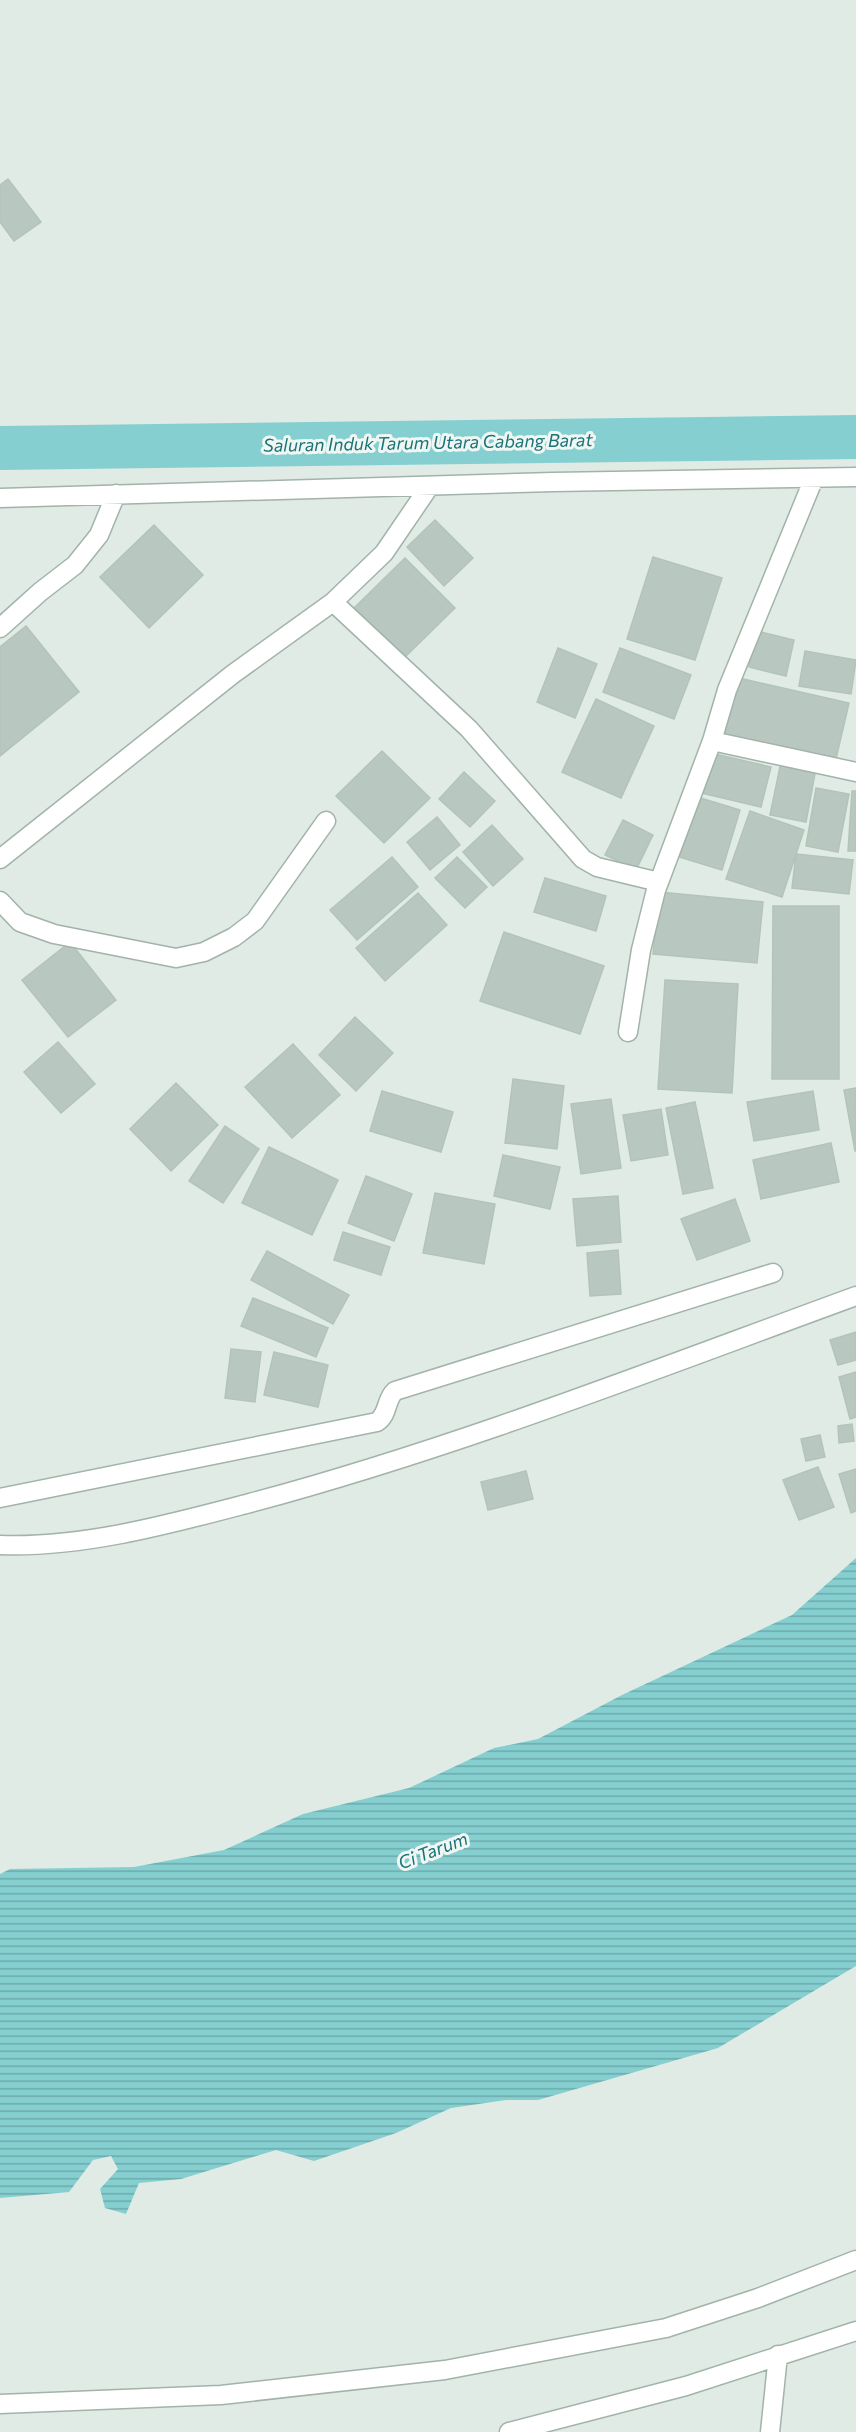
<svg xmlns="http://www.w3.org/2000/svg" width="856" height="2432" viewBox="0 0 856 2432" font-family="Commissioner,sans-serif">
	<defs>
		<pattern id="water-rules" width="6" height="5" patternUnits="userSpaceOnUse" patternTransform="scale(1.5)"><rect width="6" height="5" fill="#86cfd1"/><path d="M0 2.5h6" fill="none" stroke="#6da9aa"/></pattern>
	</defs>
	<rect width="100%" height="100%" fill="#dfebe4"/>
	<path fill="url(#water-rules)" d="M856,1558V1966L718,2048L538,2100H506L451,2108L396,2133L314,2161L276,2150L181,2179L139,2183L126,2214L105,2208L100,2189L118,2169L111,2156L93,2160L69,2192L0,2198V1874L10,1869L134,1867L224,1850L303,1814L409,1788L494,1748L538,1739L622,1695L792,1615Z"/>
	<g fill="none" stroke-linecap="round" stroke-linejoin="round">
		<path stroke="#86cfd1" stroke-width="44" d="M0,448L856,437"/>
	</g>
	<path fill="#b8c8c0" stroke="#b2c4ba" stroke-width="1.5" d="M8,179L41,222L14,241L0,222V185Z
		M435,520L473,558L444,586L407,547Z
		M154,525L203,575L149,628L100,577Z
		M653,557L722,578L695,660L627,639Z
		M405,558L455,608L404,658L354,608Z
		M26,626L79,692L0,756V647Z
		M757,631L794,640L786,676L749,667Z
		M558,648L597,664L575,718L537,702Z
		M620,648L691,675L674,719L603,692Z
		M805,651L856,660L851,694L799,686Z
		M739,678L849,703L835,763L724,738Z
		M596,699L654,726L621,798L562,772Z
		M382,751L430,798L384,843L336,796Z
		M711,753L771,767L761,807L701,793Z
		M781,762L816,768L806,822L770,815Z
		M464,772L495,801L470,827L439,799Z
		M816,788L849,794L838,852L806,846Z
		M852,791H856V851H848Z
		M694,796L740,810L722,870L676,856Z
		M750,811L804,830L782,897L726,879Z
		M437,817L460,845L430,870L407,842Z
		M623,820L653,835L636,870L605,855Z
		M492,825L523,859L493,886L463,852Z
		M796,854L853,860L849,894L792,888Z
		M392,857L418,887L357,940L330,910Z
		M457,857L487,887L465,908L435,878Z
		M545,878L606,896L596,931L534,912Z
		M659,892L763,902L757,963L653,954Z
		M418,893L447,925L385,981L356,948Z
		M773,906H839V1079H772Z
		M504,932L604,966L580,1034L480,1001Z
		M70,942L116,1000L68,1037L22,980Z
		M665,980L738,984L732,1093L658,1089Z
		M355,1017L393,1053L356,1091L319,1055Z
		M58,1042L95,1084L61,1113L24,1072Z
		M293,1044L340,1095L292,1138L245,1087Z
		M513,1079L564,1086L557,1149L505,1143Z
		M176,1083L218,1125L171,1171L130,1129Z
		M856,1088V1151H855L844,1090Z
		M382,1091L453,1112L441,1152L370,1131Z
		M813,1091L819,1130L754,1141L747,1102Z
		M611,1099L621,1168L581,1174L571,1104Z
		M695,1102L713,1188L683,1194L666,1108Z
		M661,1109L668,1155L631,1161L623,1115Z
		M225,1126L259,1149L223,1203L189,1181Z
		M831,1143L839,1182L761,1199L753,1160Z
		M269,1147L338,1180L312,1235L242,1203Z
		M503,1155L560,1167L550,1209L494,1196Z
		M366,1176L412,1194L394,1241L348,1223Z
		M435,1193L495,1204L484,1264L423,1253Z
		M618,1196L621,1242L577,1246L573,1199Z
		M735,1199L750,1241L697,1260L681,1219Z
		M343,1232L390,1247L381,1275L334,1260Z
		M618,1250L621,1294L590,1296L587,1253Z
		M267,1251L349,1295L333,1324L251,1280Z
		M253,1298L328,1328L316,1357L241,1326Z
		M856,1332V1360L838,1365L830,1340Z
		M231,1349L261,1352L255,1402L225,1398Z
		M274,1352L328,1365L318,1407L264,1395Z
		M856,1372V1417L850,1419L839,1377Z
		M852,1424L854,1441L839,1443L838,1426Z
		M820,1435L825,1457L806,1461L801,1439Z
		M818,1467L834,1507L799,1520L783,1480Z
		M856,1469V1511L851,1513L839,1474Z
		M526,1471L533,1499L488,1510L481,1482Z"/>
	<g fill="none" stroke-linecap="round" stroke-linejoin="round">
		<defs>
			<path id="minor" d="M0,498L553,482L856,477
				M333,602L469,729L583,859L597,867L659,882
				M0,628L40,592L75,565L99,535L116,494
				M712,741L856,772
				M0,859L233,674L333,602L384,553L429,487
				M0,901L20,922L54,934L176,958L204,952L234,937L255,921L326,821
				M628,1032L641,950L656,890L712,741L727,690L814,478
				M0,1498L377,1422C389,1414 385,1400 395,1391L773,1273
				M0,1545C83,1548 170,1524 250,1503C456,1448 656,1369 856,1296
				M0,2404L221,2395L445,2370L666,2328L758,2298L856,2260
				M509,2432L686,2386L856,2331
				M770,2432L778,2355"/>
		</defs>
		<use href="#minor" stroke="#a2b3aa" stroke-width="21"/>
		<use href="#minor" stroke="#fff" stroke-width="18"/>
	</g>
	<g text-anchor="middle" stroke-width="6" stroke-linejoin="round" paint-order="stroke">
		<g font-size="18" font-style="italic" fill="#197378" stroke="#f0f7f3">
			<text transform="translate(428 443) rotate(-1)" y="6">Saluran Induk Tarum Utara Cabang Barat</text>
			<text transform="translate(433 1851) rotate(-21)" y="6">Ci Tarum</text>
		</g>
	</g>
</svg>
